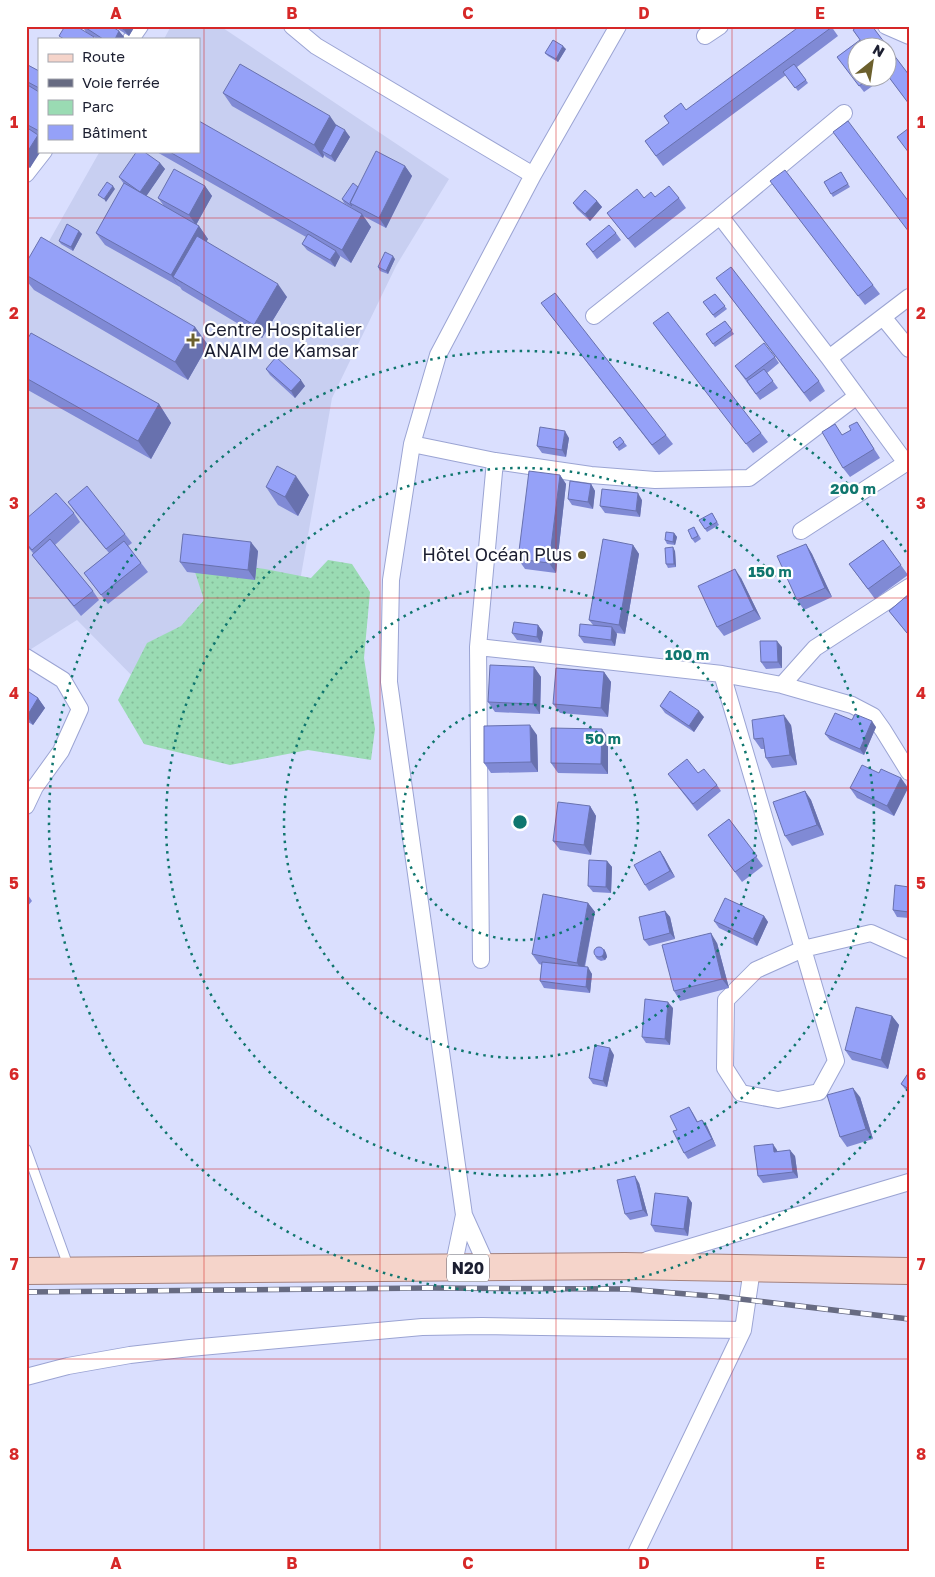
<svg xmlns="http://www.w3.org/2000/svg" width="935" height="1577" viewBox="0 0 935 1577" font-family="'Golos Text',sans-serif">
	<defs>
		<pattern id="green-dots" width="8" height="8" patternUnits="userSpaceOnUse" patternTransform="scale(1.25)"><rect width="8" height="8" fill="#9adbb3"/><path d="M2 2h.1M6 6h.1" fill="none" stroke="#84bc9a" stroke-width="1.8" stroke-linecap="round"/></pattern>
	</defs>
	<rect width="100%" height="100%" fill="#dadffe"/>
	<path fill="#c8cff1" d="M171,26H220L449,179L396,266L332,398L296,604L151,695L77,620L28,651L26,647V282L100,151H199V39H164Z"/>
	<path fill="url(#green-dots)" d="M328,560L352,564L370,592L364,658L375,729L371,760L308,750L230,765L144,744L118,700L147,643L181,626L204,600L195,572L207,561L265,569L311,578Z"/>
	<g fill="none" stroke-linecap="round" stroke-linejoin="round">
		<defs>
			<path id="lane" d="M26,1149L69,1268"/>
			<path id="street" d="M292,26L316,46L533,175
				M886,26L909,36
				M705,36L720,26
				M131,39L140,26
				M26,174L44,151
				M720,216L829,358L906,463
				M594,316L720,216L844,113
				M883,317L909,349
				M829,358L909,297
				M412,444L495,461L591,475L655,480L749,478L857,396
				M801,531L909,461
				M478,647L722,674L782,685L852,705L873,716L883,730L909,772
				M26,657L63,680L80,709L61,751L35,787L26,806
				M722,674L836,1061L819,1092L778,1100L741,1093L725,1068L726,1000L756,970L803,949L871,933L909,950
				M782,685L815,648L909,587
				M481,960L478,647L495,461
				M647,1260L909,1182
				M453,1268L464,1215
				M488,1268L464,1215L389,682L391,580L412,444L438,355L533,175L618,26
				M26,1377L68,1366L130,1355L190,1348L422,1327L482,1326L743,1330
				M637,1551L743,1330L752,1269"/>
			<path id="primary" d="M26,1271L625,1266L909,1271"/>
		</defs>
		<use href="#lane" stroke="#9ba4d3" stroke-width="11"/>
		<use href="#street" stroke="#9ba4d3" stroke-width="18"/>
		<use href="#primary" stroke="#a4827e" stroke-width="28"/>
		<use href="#lane" stroke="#fff" stroke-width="9"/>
		<use href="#street" stroke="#fff" stroke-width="16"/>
		<use href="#primary" stroke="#f5d4ca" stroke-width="26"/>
		<defs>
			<path id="rail" d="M26,1292L428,1288L626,1289L723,1297L909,1319"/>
		</defs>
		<use href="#rail" stroke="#676b82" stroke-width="5.5"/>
		<use href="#rail" stroke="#fff" stroke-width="4" stroke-dasharray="11" stroke-linecap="butt"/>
	</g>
	<path fill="#808ad5" d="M82,26L119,31L124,37L123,39H97L86,32Z
		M113,26H135L129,36Z
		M831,26L838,36L797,67L808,83L798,91L786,75L663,166L645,141L669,123L664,116L686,110Z
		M858,26H872L909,75V104L888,76V48H858V78H884L864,92L837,57L860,40L853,30Z
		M566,49L558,62L548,56L545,53Z
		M26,64L39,71V151L30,168L26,165Z
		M223,93L337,125L350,137L335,162L326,157L324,155L323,158L232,106Z
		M155,151H199L355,210L344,203L342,199L358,187L405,166L412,176L386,228L363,216L371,227L351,263L340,256V257L335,267L307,250L302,244L306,237Z
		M160,163L165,169L146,196L164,206L158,198L205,186L212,196L196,225L199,226L208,239L206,241L287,297L262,338L182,290L180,287L105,245L96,233L124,184L119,177Z
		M841,172L850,187L833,197L824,182Z
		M770,181L873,285L880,294L865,305Z
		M644,198H679L686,208L635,248L607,213Z
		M597,201L602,207L590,221L577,209L573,203Z
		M79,231L82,234L73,251L61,244L59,241Z
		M616,233L621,240L597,259L586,244Z
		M395,259L388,274L380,271L378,267Z
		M26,263L195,327L208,345L188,380L34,290L26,280Z
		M716,278L819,381L825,391L810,402Z
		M715,294L727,309L715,318L703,302Z
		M541,303L666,435L673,444L659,455Z
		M725,321L734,334L715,347L706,334Z
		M653,323L761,433L768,442L753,453Z
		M26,342L159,404L171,423L151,459L26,389Z
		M775,357L779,363L767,373L778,388L760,400L735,366Z
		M266,369L305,386L295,398L270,375Z
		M857,422L880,458L850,477L843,468L842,435L851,430Z
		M620,437L627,446L619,451L613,442Z
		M569,438L566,457L542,453L537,446Z
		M560,475L566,484L556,573L525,569L518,559Z
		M591,484L595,491L593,509L572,505L568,499Z
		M266,487L309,495L298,516L278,505Z
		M642,500L640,517L605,513L600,506Z
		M68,502L125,534L132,543L128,546L148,572L108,604L84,573L109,553L75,512Z
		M74,513L80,522L55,545L93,591L99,600L81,616L39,564L32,555L33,553L26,545V519Z
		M712,513L719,525L707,532L705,529Z
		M696,530L701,539L695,543L692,539Z
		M674,533L677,537L675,545L667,544L665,540Z
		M883,540L908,575L875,599L849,564Z
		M806,544L812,554L832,597L804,610L797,600Z
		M633,545L639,554L625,634L616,633L617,634L615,646L584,643L579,636L593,625L589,620Z
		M258,551L255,580L187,572L180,562Z
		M675,551L676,567L668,568L666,564Z
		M741,578L761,619L724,636L717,627Z
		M909,594V636L889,611Z
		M538,625L543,632L541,643L517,640L512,633Z
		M782,647V668L766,669L761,662Z
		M534,667L541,677L540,714L495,712L488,702Z
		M604,672L611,682L608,717L560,713L553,704Z
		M26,690L38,698L45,708L33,725L28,722L26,724Z
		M660,706L704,717L694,732L665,713Z
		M852,720L876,727L864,755L830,740L825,734Z
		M791,725L797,765L772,768L766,758L764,749H761L754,739Z
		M537,735L538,772L491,773L484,763Z
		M608,738V774L558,773L551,763Z
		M698,773L717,785L721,791L697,811L668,774Z
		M879,773L901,778L908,788L894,816L857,798L850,788Z
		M805,791L811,800L824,835L792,846L785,836Z
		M590,806L596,816L591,855L560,850L553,841Z
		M729,819L763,866L742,882L708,835Z
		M660,851L664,857L675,877L649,891L645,885Z
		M607,861L612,867L611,893L593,892L588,886Z
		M909,887V918L897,917L893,910Z
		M26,892L32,901L26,908Z
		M588,903L595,912L585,967L592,974L590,993L544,988L540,981L542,965L539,964L532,954Z
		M665,911L670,917L675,939L649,946L644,940Z
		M764,916L768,922L757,946L719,928L714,921Z
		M717,943L729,988L680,1001L674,991Z
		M604,949L606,953L607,957L605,960L601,961L597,959L595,956Z
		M673,1008L670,1045L646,1043L642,1037Z
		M892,1016L899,1025L888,1069L852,1060L845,1050Z
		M614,1055L607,1087L593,1084L589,1078Z
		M909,1072V1094L901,1084Z
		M860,1097L873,1139L847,1147L840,1137Z
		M689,1107L693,1113L698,1122L702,1120L707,1126L716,1146L688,1159L684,1153L677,1130Z
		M777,1150V1151L795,1156L798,1178L763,1183L758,1176Z
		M639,1183L648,1216L630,1220L625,1214Z
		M688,1197L692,1203L688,1236L655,1232L651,1225Z"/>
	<path fill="#6871ae" d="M126,26H135L129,36L124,30Z
		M119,31L124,37L123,39H115Z
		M26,33L29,37L26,43Z
		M563,46L566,49L558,62L556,59Z
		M330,116L339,129L322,151L324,155L323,158L314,145Z
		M345,130L350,137L335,162L331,156Z
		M38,135L39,151H41L30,168L26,162V154Z
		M160,163L165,169L145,198L140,192Z
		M405,166L412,176L386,228L379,218Z
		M113,186L115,189L106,202L104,199Z
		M205,186L212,196L196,225L189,215Z
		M597,201L602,207L590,221L585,214Z
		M362,214L371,227L351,263L342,250Z
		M199,226L208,239L182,283L173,277L180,288L171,275Z
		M79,231L82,234L73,251L71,247Z
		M336,251L340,257L335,267L330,260Z
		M393,256L395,259L388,274L386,271Z
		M278,284L287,297L262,338L254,325Z
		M195,327L208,345L188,380L175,362Z
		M301,380L305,386L295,398L291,391Z
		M159,404L171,423L151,459L138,441Z
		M565,431L569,438L566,457L562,450Z
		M560,475L566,484L556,573L549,563Z
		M296,476L309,495L298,516L285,497Z
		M591,484L595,491L593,509L588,502Z
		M638,493L642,500L640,517L636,511Z
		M674,533L677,537L675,545L673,542Z
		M251,542L258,551L255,580L248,570Z
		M806,544L812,554L832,597L825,588Z
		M633,545L639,554L625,634L619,625Z
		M673,547L675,551L676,567L674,564Z
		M735,569L741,578L761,619L754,610Z
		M538,625L543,632L541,643L537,637Z
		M612,627L617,634L615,646L611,640Z
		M777,641L782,647V668L778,662Z
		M534,667L541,677L540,714L533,704Z
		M604,672L611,682L608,717L601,708Z
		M38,698L45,708L33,725L27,716Z
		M699,711L704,717L694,732L689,726Z
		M784,715L791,725L797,765L790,755Z
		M872,721L876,727L864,755L860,749Z
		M530,725L537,735L538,772L531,762Z
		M602,729L608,738V774L601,764Z
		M901,778L908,788L894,816L887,806Z
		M805,791L811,800L824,835L817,825Z
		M590,806L596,816L591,855L584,845Z
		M660,851L664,857L675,877L670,871Z
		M607,861L612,867L611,893L606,887Z
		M588,903L595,912L583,973L577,963Z
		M665,911L670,917L675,939L670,933Z
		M764,916L768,922L757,946L753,939Z
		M711,933L717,943L729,988L722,979Z
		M604,949L606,953L607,957L605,960L602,957Z
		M588,967L592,974L590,993L586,987Z
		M668,1002L673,1008L670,1045L665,1039Z
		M892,1016L899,1025L888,1069L881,1060Z
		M610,1048L614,1055L607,1087L603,1081Z
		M853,1088L860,1097L873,1139L866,1129Z
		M702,1120L707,1126L716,1146L712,1139Z
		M773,1144L777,1150L778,1158L774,1152Z
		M790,1150L795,1156L798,1178L793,1172Z
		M635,1176L639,1183L648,1216L643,1210Z
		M688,1197L692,1203L688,1236L684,1229Z"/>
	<path fill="#95a1f8" stroke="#6871ae" d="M65,26H76L94,37L93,39H64L59,36Z
		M83,26H111L119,31L115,39H103Z
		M119,26H126L124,30Z
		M800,26L832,27L656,156L645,141L669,123L664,116L681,103L686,110Z
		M858,26H872L909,75V104L888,76V48H866L853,30Z
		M553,40L563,46L556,59L545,53Z
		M860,40L866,48H858V78H870L859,86L837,57Z
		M26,64L39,71V88L26,81Z
		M240,64L330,116L314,145L223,93Z
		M794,64L806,80L795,88L783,72Z
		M26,84L39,92V131L26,124Z
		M199,121L362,214L342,250L168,151H199Z
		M848,121L909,202V232L833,132Z
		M336,125L345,130L331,156L322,151Z
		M26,127L38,135L26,154Z
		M909,128V153L897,137Z
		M137,151H143L160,163L140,192L119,177Z
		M376,151L405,166L379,218L350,203Z
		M174,169L205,186L189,215L158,198Z
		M785,170L873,285L858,296L770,181Z
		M841,172L848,184L831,194L824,182Z
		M107,182L113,186L104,199L98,195Z
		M124,183L199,226L171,275L96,233Z
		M353,183L358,187L350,203L352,206L342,199Z
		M669,186L679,198L628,239L607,213L637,189L644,198L651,192L655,197Z
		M585,190L597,201L585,214L573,203Z
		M67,224L79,231L71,247L59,241Z
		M609,225L616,233L593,252L586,244Z
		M308,234L336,251L330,260L302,244Z
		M197,236L278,284L254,325L173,277Z
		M41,237L195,327L175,362L26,275V263Z
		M385,252L393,256L386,271L378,267Z
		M731,267L819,381L804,393L716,278Z
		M555,293L666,435L652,445L541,303Z
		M715,294L725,306L713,315L703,302Z
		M668,312L761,433L746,444L653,323Z
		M725,321L732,330L713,344L706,334Z
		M31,333L159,404L138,441L26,378V342Z
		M764,343L775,357L746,379L735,366Z
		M276,357L301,380L291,391L266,369Z
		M764,369L773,381L756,394L747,381Z
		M857,422L874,449L843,468L822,432L835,424L842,435L851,430L849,426Z
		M540,427L565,431L562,450L537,446Z
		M620,437L624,442L617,448L613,442Z
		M277,466L296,476L285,497L266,487Z
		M529,471L560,475L549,563L518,559Z
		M570,481L591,484L588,502L568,499Z
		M87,486L125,534L106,549L68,502Z
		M602,489L638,493L636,511L600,506Z
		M56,493L74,513L32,550L26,543V519Z
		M712,513L717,522L705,529L699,520Z
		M694,527L698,536L692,539L688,530Z
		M666,532L674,533L673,542L665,540Z
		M183,534L251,542L248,570L180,562Z
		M50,539L93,591L74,606L32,555Z
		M603,539L633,545L619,625L589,620Z
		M883,540L901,565L868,589L849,564Z
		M124,541L141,563L101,595L84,573Z
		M806,544L825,588L797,600L777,556Z
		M673,547L674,564H666L665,548Z
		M735,569L754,610L717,627L698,586Z
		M909,594V631L907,633L889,611Z
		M514,622L538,625L537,637L512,633Z
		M580,624L612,627L611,640L579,636Z
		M760,641H777L778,662H761Z
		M490,665L534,667L533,704L488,702Z
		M556,668L604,672L601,708L553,704Z
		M26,690L38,698L27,716L26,715Z
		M670,691L699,711L689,726L660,706Z
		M835,713L852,720L855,714L872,721L860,749L825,734Z
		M784,715L790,755L766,758L763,738L754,739L752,720Z
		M530,725L531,762L484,763V726Z
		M551,728L602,729L601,764L551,763Z
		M687,759L698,773L704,769L717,785L693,804L668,774Z
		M862,765L879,773L881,769L901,778L887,806L850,788Z
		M805,791L817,825L785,836L773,802Z
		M558,802L590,806L584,845L553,841Z
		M729,819L757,856L735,872L708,835Z
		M660,851L670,871L645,885L634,865Z
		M589,860L607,861L606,887L588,886Z
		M895,885L909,887V912L893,910Z
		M543,894L588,903L577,963L532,954Z
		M725,898L764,916L753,939L714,921Z
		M665,911L670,933L644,940L639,917Z
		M711,933L722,979L674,991L662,945Z
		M594 952a5 5 0 1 1 10 0a5 5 0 1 1-10 0Z
		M542,962L588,967L586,987L540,981Z
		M645,999L668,1002L665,1039L642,1037Z
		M856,1007L892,1016L881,1060L845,1050Z
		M595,1045L610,1048L603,1081L589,1078Z
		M909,1072V1089L901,1084Z
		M853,1088L866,1129L840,1137L827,1095Z
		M689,1107L697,1122L702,1120L712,1139L684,1153L673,1131L677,1130L670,1116Z
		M773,1144L774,1152L790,1150L793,1172L758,1176L754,1146Z
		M635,1176L643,1210L625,1214L617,1180Z
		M655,1193L688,1197L684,1229L651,1225Z"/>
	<path fill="none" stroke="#d62828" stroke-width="1" stroke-opacity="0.55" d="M204,26V1551M380,26V1551M556,26V1551M732,26V1551M26,218H909M26,408H909M26,598H909M26,788H909M26,979H909M26,1169H909M26,1359H909"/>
	<g fill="none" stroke="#0f766e" stroke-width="2.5" stroke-dasharray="2.5 5">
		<circle cx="520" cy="822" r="118"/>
		<circle cx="520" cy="822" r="236"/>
		<circle cx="520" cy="822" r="354"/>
		<path d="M908 1089A471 471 0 1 1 908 555"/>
	</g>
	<g fill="#6c602d" stroke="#fff" stroke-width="2">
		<path d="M190.5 332.5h5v5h5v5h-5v5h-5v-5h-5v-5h5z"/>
		<circle cx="582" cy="555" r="5"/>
	</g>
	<g text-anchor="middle" stroke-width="4.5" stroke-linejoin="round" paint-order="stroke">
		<rect fill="#fff" stroke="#60626f" stroke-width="1" x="447" y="1254.5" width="42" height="27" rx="4"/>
		<g font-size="16" font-weight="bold" fill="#1c1f31">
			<text x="468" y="1274">N20</text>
		</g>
		<g font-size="18" fill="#1c1f31" stroke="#fff" text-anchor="start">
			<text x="204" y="336">Centre Hospitalier<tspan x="204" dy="21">ANAIM de Kamsar</tspan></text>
			<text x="572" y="561" text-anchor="end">Hôtel Océan Plus</text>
		</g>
	</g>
	<circle cx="520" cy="822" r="8" fill="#0f766e" stroke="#fff" stroke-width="2.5"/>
	<g font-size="15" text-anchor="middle" font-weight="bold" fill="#0f766e" stroke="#fff" stroke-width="4.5" stroke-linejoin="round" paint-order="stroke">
		<text x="853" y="494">200 m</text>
		<text x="770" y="577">150 m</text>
		<text x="687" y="660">100 m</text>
		<text x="603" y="744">50 m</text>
	</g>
	<rect width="935" height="1577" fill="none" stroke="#ffffff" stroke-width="55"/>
	<rect x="38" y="38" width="162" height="115" fill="#ffffff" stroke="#a4a5ad"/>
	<rect x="48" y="54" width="25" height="8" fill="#f5d4ca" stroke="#a4a5ad"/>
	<text x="82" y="62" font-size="15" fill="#1c1f31">Route</text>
	<rect x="48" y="79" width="25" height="8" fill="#676b82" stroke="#a4a5ad"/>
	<text x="82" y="88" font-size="15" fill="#1c1f31">Voie ferrée</text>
	<rect x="48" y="100" width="25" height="15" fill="#9adbb3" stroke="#a4a5ad"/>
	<text x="82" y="112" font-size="15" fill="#1c1f31">Parc</text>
	<rect x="48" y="125" width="25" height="15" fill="#95a1f8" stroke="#a4a5ad"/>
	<text x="82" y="138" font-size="15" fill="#1c1f31">Bâtiment</text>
	<g transform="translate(872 62) rotate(30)"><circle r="24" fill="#ffffff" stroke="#a4a5ad"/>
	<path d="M0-4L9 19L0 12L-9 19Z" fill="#6c602d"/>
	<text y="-8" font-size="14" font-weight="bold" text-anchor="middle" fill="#1c1f31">N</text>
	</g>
	<rect x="28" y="28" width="880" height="1522" fill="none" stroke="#d62828" stroke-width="2"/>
	<g font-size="16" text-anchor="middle" font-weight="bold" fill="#d62828">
		<text x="116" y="19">A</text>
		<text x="292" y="19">B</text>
		<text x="468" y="19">C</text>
		<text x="644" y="19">D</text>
		<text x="820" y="19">E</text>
		<text x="14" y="128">1</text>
		<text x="921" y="128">1</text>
		<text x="14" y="319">2</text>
		<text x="921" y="319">2</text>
		<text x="14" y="509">3</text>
		<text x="921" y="509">3</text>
		<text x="14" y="699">4</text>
		<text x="921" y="699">4</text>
		<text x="14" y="889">5</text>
		<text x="921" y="889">5</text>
		<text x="14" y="1080">6</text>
		<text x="921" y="1080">6</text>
		<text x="14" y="1270">7</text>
		<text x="921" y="1270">7</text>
		<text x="14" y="1460">8</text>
		<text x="921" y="1460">8</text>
		<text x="116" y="1569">A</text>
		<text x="292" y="1569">B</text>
		<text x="468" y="1569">C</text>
		<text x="644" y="1569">D</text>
		<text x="820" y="1569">E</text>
	</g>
</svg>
